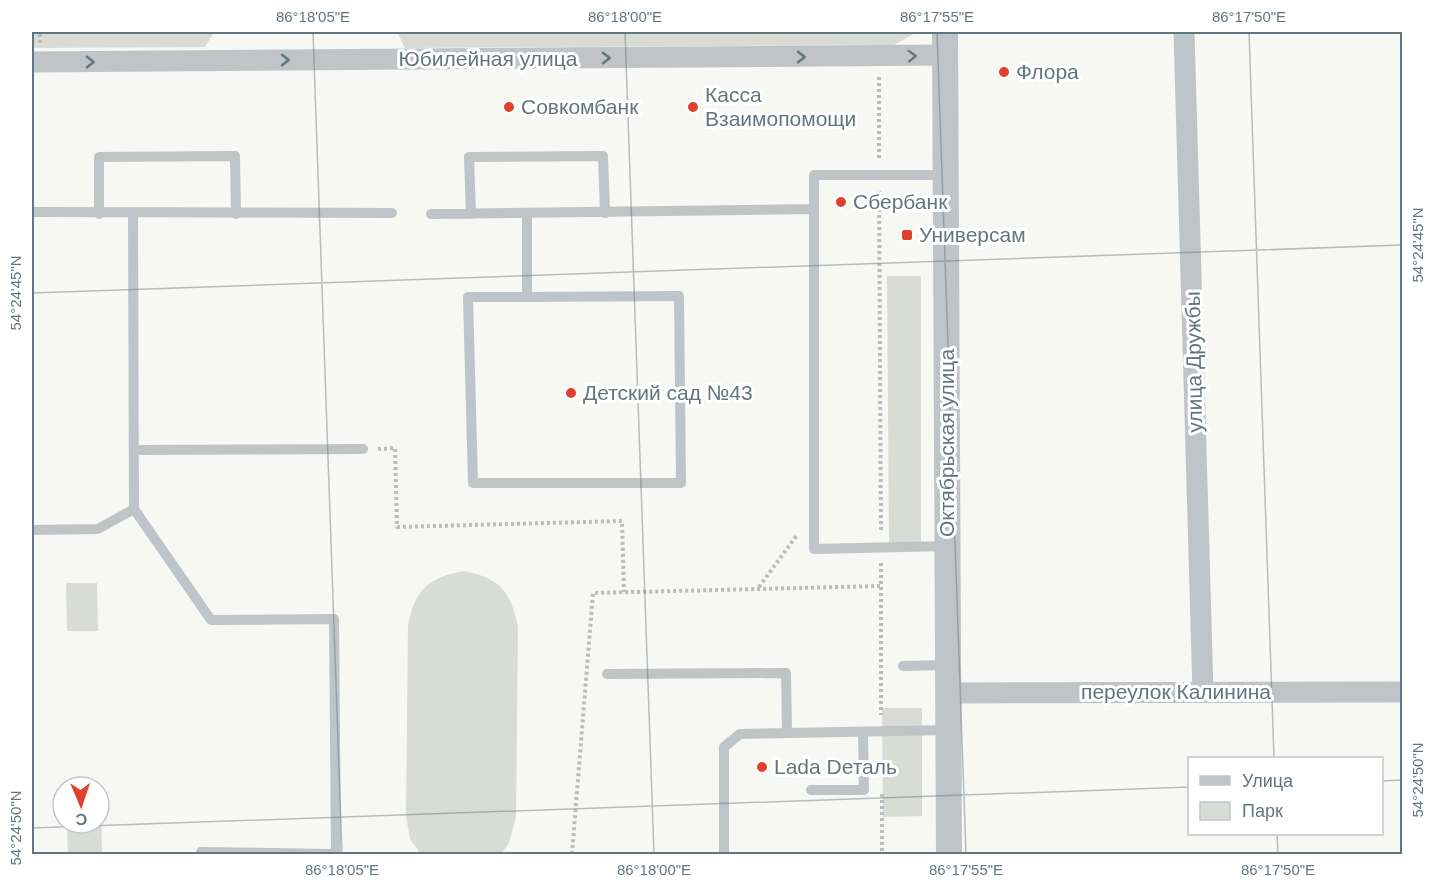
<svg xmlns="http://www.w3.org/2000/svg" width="1434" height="886" viewBox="0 0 1434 886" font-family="Arial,sans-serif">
	<rect width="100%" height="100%" fill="#f7f7f4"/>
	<path fill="#d8dcd4" d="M32,32H214L205,47L32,48Z
		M397,32H917L894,45L405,48Z
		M887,276H921V542L889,543Z
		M464,571C500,578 511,592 518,627L516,817L509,843L501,854H421L410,839L406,816L408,626C415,589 428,578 464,571Z
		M66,583H97L98,631H67Z
		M882,708H922V816L883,817Z
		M99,810H101L102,854H68L67,823H99Z"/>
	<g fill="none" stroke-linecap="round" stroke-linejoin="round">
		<path stroke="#b9bdbf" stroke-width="4" stroke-dasharray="3 3" stroke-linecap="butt" d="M40,43V32
			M879,77V160
			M879,191L881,532
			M378,449L395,448L397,527L622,521L624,592
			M881,563V715
			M759,587L797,535
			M882,794V854
			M572,854L593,593L881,586"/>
		<path stroke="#bec4c7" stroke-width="10" d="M945,175H814V549L948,546
			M32,212L392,213
			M99,214V157L235,156L236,214
			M431,214L814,209
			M471,214L469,157L603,156L605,213
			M527,214V297L679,296L681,483H473L468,297H527
			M134,450L363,449
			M134,509L211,620L334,619L336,854
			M32,530L98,529L134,509L133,214
			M903,666L948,665
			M607,674L786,673L787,733
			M811,790H864L863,732
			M201,852L332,854
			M724,854V747L740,734L948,730"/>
		<path stroke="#bec4c7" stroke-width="21" d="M1184,32L1203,692
			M32,62L945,55
			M949,693L1402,692"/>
		<path stroke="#bec4c7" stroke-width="26" d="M945,32L949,854"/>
	</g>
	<defs><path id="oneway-chevron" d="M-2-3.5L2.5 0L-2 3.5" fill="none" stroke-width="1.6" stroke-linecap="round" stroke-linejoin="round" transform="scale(1.5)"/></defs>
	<g stroke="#63767f">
		<use href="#oneway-chevron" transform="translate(912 56) rotate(-2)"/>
		<use href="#oneway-chevron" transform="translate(801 57)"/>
		<use href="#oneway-chevron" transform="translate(606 58)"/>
		<use href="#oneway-chevron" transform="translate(285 60)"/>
		<use href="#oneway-chevron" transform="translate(90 62)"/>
	</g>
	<path fill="none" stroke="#63767f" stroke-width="1.5" stroke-opacity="0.45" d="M313,32L342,854M625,32L654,854M937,32L966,854M1249,32L1274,758M32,293L1402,245M1382,781L1402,780M32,828L1190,787M1277,834L1278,854"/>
	<g fill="#e0402c" stroke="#fff" stroke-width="2">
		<circle cx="1004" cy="72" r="6"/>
		<circle cx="509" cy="107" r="6"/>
		<circle cx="693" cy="107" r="6"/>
		<circle cx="841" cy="202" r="6"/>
		<rect x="901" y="229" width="12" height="12" rx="3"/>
		<circle cx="571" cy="393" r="6"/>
		<circle cx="762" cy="767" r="6"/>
	</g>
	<g text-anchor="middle" stroke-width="6" stroke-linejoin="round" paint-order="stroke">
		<g font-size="21" fill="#63767f" stroke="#fff">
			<text x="488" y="66">Юбилейная улица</text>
			<text transform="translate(1194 362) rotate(-91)" y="7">улица Дружбы</text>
			<text transform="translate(947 443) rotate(-90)" y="7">Октябрьская улица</text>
			<text x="1176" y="699">переулок Калинина</text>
		</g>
		<g font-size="21" fill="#63767f" stroke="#fff" text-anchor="start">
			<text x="1016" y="79">Флора</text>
			<text x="705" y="102">Касса<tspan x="705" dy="24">Взаимопомощи</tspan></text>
			<text x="521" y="114">Совкомбанк</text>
			<text x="853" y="209">Сбербанк</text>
			<text x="919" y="242">Универсам</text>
			<text x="583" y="400">Детский сад №43</text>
			<text x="774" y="774">Lada Dеталь</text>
		</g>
	</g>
	<rect width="1434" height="886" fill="none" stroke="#ffffff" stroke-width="66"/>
	<rect x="1188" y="757" width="195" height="78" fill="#ffffff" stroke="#c1c8cc" stroke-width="1.5"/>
	<rect x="1200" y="776" width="30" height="9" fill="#bec4c7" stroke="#c1c8cc" stroke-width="1.5"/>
	<text x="1242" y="787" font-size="18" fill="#63767f">Улица</text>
	<rect x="1200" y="802" width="30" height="18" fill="#d8dcd4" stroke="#c1c8cc" stroke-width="1.5"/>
	<text x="1242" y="817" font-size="18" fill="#63767f">Парк</text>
	<g transform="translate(81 805) rotate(178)"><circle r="28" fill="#ffffff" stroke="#c1c8cc" stroke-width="1.5"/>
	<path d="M0-4.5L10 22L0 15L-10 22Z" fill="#e0402c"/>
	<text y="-9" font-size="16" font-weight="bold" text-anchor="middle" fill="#63767f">С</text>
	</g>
	<rect x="33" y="33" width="1368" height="820" fill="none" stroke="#63767f" stroke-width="2"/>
	<g font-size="15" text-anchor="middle" fill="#63767f">
		<text x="313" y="22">86°18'05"E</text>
		<text x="625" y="22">86°18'00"E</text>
		<text x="937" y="22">86°17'55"E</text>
		<text x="1249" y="22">86°17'50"E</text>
		<text transform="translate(1418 245) rotate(-90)" y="5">54°24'45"N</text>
		<text transform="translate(16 293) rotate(-90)" y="5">54°24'45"N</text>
		<text transform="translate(1418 780) rotate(-90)" y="5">54°24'50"N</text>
		<text transform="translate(16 828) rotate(-90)" y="5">54°24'50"N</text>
		<text x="342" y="875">86°18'05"E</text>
		<text x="654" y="875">86°18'00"E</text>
		<text x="966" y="875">86°17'55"E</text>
		<text x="1278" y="875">86°17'50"E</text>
	</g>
</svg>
